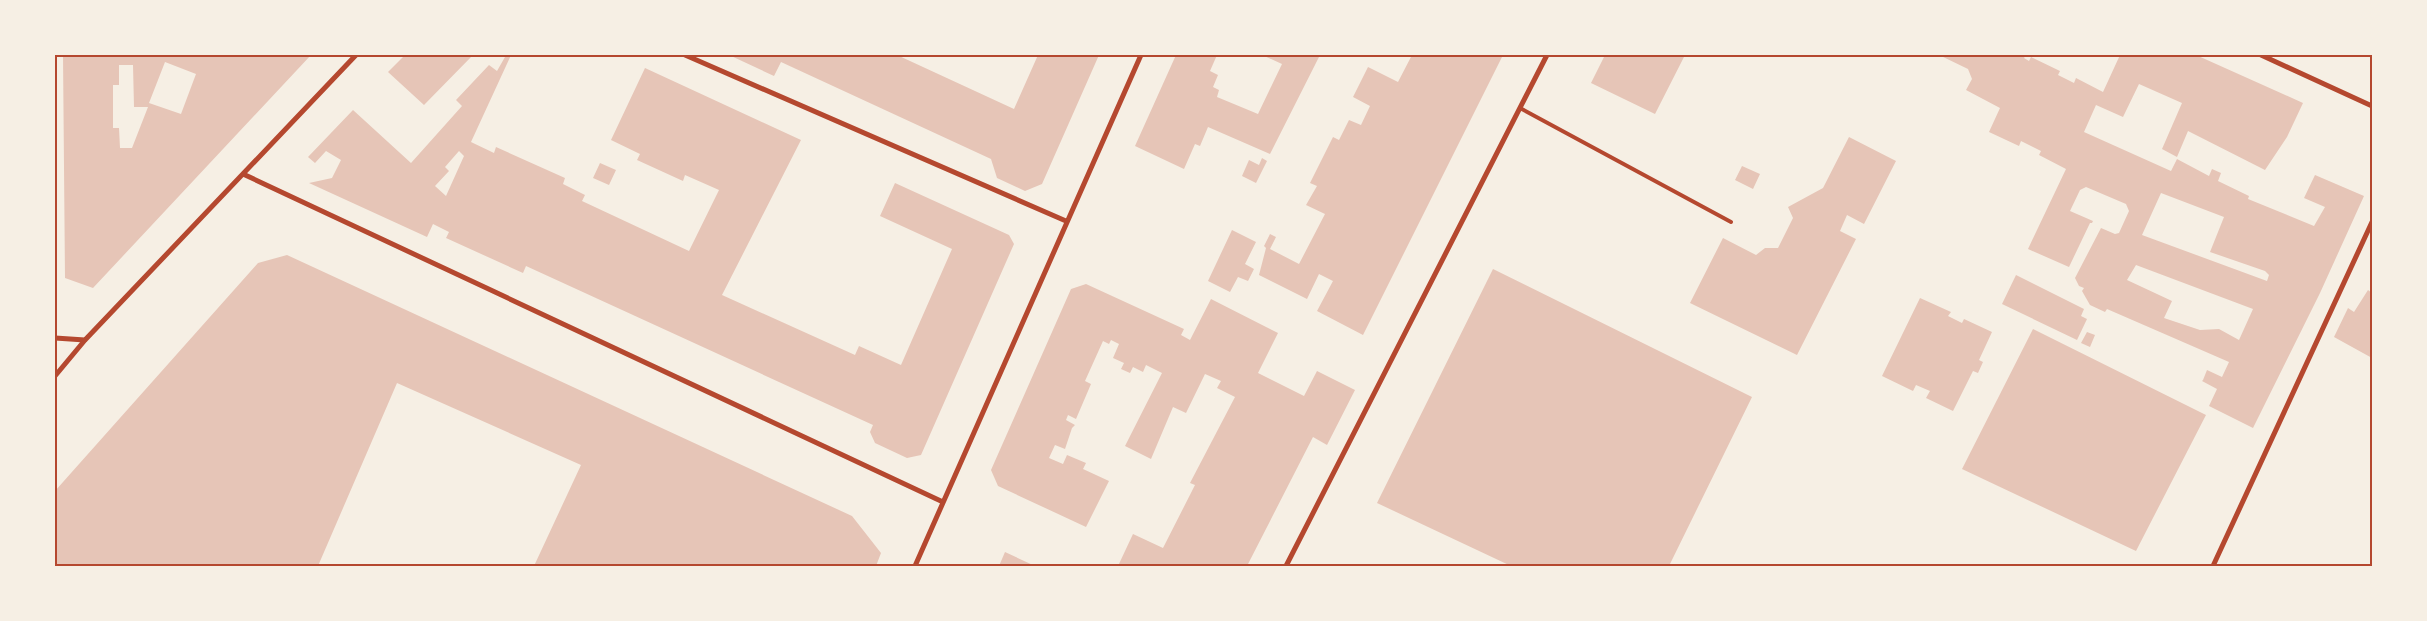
<svg xmlns="http://www.w3.org/2000/svg" width="2427" height="621" viewBox="0 0 2427 621" font-family="Rubik,sans-serif">
	<rect width="100%" height="100%" fill="#f6efe4"/>
	<path fill="#e6c5b7" fill-rule="evenodd" d="M63,55H311L93,288L65,278ZM165,62L196,74L181,114L149,103ZM119,65H133L134,107H148L132,148H120L119,128H113V85H119Z
		M405,55H473L424,105L388,72Z
		M500,55H511L471,142L494,153L496,147L565,178L563,184L585,195L582,201L689,251L719,190L685,175L683,181L637,160L640,154L611,140L645,68L801,140L722,295L855,355L859,346L901,365L952,249L880,216L895,183L1009,235L1014,244L921,455L907,458L875,443L870,432L873,425L526,266L523,273L446,238L449,232L433,224L427,237L309,183L332,178L341,160L326,151L315,163L308,157L353,110L411,163L462,106L456,100L489,65L497,71L505,57ZM459,151L464,156L446,196L435,186L449,171L445,167Z
		M729,55H897L1014,109L1038,55H1099L1042,184L1025,191L997,178L991,159L781,62L774,76Z
		M1176,55H1217L1210,71L1218,75L1213,87L1219,90L1217,97L1258,114L1282,64L1262,55H1320L1270,154L1208,127L1200,146L1195,144L1184,169L1135,146Z
		M1412,55H1503L1363,335L1317,311L1333,281L1319,274L1307,299L1259,275L1266,248L1264,246L1270,234L1276,237L1270,249L1299,264L1325,214L1306,205L1317,186L1310,183L1333,137L1339,140L1349,120L1361,125L1370,106L1353,97L1368,67L1398,82Z
		M1605,55H1685L1655,114L1591,83Z
		M1939,55H2026L2024,58L2029,61L2031,57L2060,71L2058,75L2074,83L2076,78L2103,92L2120,55H2196L2303,103L2287,137L2265,170L2188,131L2177,157L2162,149L2182,103L2139,84L2123,117L2096,105L2084,132L2171,171L2177,159L2209,176L2212,169L2221,173L2218,181L2249,196L2248,199L2314,226L2325,207L2304,198L2315,175L2364,196L2320,293L2253,428L2209,406L2217,389L2202,381L2203,380L2207,370L2222,377L2229,362L2107,309L2105,312L2090,305L2082,291L2084,288L2079,286L2075,278L2101,228L2115,234L2119,233L2129,211L2126,204L2086,187L2080,190L2070,211L2093,221L2092,223H2090L2069,267L2028,249L2066,169L2039,155L2041,151L2021,141L2019,146L1989,132L2000,108L1966,90L1972,79L1968,69ZM2161,193L2224,217L2210,252L2265,271L2269,275L2267,281L2142,235ZM2136,265L2253,309L2239,340L2219,329L2200,330L2164,318L2172,301L2127,280Z
		M1849,137L1896,161L1864,224L1847,215L1840,231L1856,239L1797,355L1690,303L1723,238L1756,255L1765,248H1778L1793,218L1788,207L1823,188Z
		M1262,158L1267,161L1256,183L1242,176L1249,160L1259,165Z
		M600,163L616,170L609,185L593,178Z
		M1742,166L1760,174L1753,189L1735,180Z
		M1232,230L1256,242L1245,264L1254,269L1248,281L1238,277L1230,292L1208,281Z
		M287,255L852,516L881,553L876,566H534L581,465L397,383L318,566H55V491L258,263Z
		M1493,269L1752,397L1669,566H1511L1377,503Z
		M2016,275L2084,309L2081,316L2087,319L2077,340L2002,304Z
		M1086,284L1184,329L1181,335L1190,340L1211,299L1278,333L1258,373L1304,396L1317,371L1355,390L1327,445L1313,437L1247,566H1118L1133,534L1163,548L1195,485L1190,483L1235,397L1217,388L1221,381L1205,374L1186,413L1173,407L1151,459L1125,446L1162,373L1146,365L1143,372L1133,367L1130,373L1121,369L1124,363L1113,358L1119,344L1111,340L1109,344L1103,341L1085,381L1091,384L1076,419L1068,415L1066,420L1075,425L1072,428L1065,449L1055,445L1049,458L1063,464L1067,455L1086,463L1083,469L1109,481L1086,527L998,486L991,470L1071,289Z
		M2368,290L2372,293V358L2334,337L2348,308L2354,312Z
		M1920,298L1951,312L1948,316L1962,323L1964,319L1992,332L1979,360L1983,362L1978,373L1973,371L1953,411L1926,398L1930,391L1916,385L1913,391L1882,376Z
		M2033,329L2206,415L2136,551L1962,469Z
		M2087,332L2095,335L2090,347L2081,343Z
		M1005,552L1035,566H999Z"/>
	<g fill="none" stroke-linecap="round" stroke-linejoin="round">
		<path stroke="#b5482f" stroke-width="4" d="M1520,108L1731,222"/>
		<path stroke="#b5482f" stroke-width="5" d="M685,55L1066,221
			M2261,55L2372,106
			M243,174L943,502
			M55,338L85,340
			M55,376L85,340L356,55
			M915,566L1141,55
			M1286,566L1547,55
			M2213,566L2372,222"/>
	</g>
	<rect width="2427" height="621" fill="none" stroke="#f6efe4" stroke-width="112"/>
	<rect x="56" y="56" width="2315" height="509" fill="none" stroke="#b5482f" stroke-width="2"/>
</svg>
